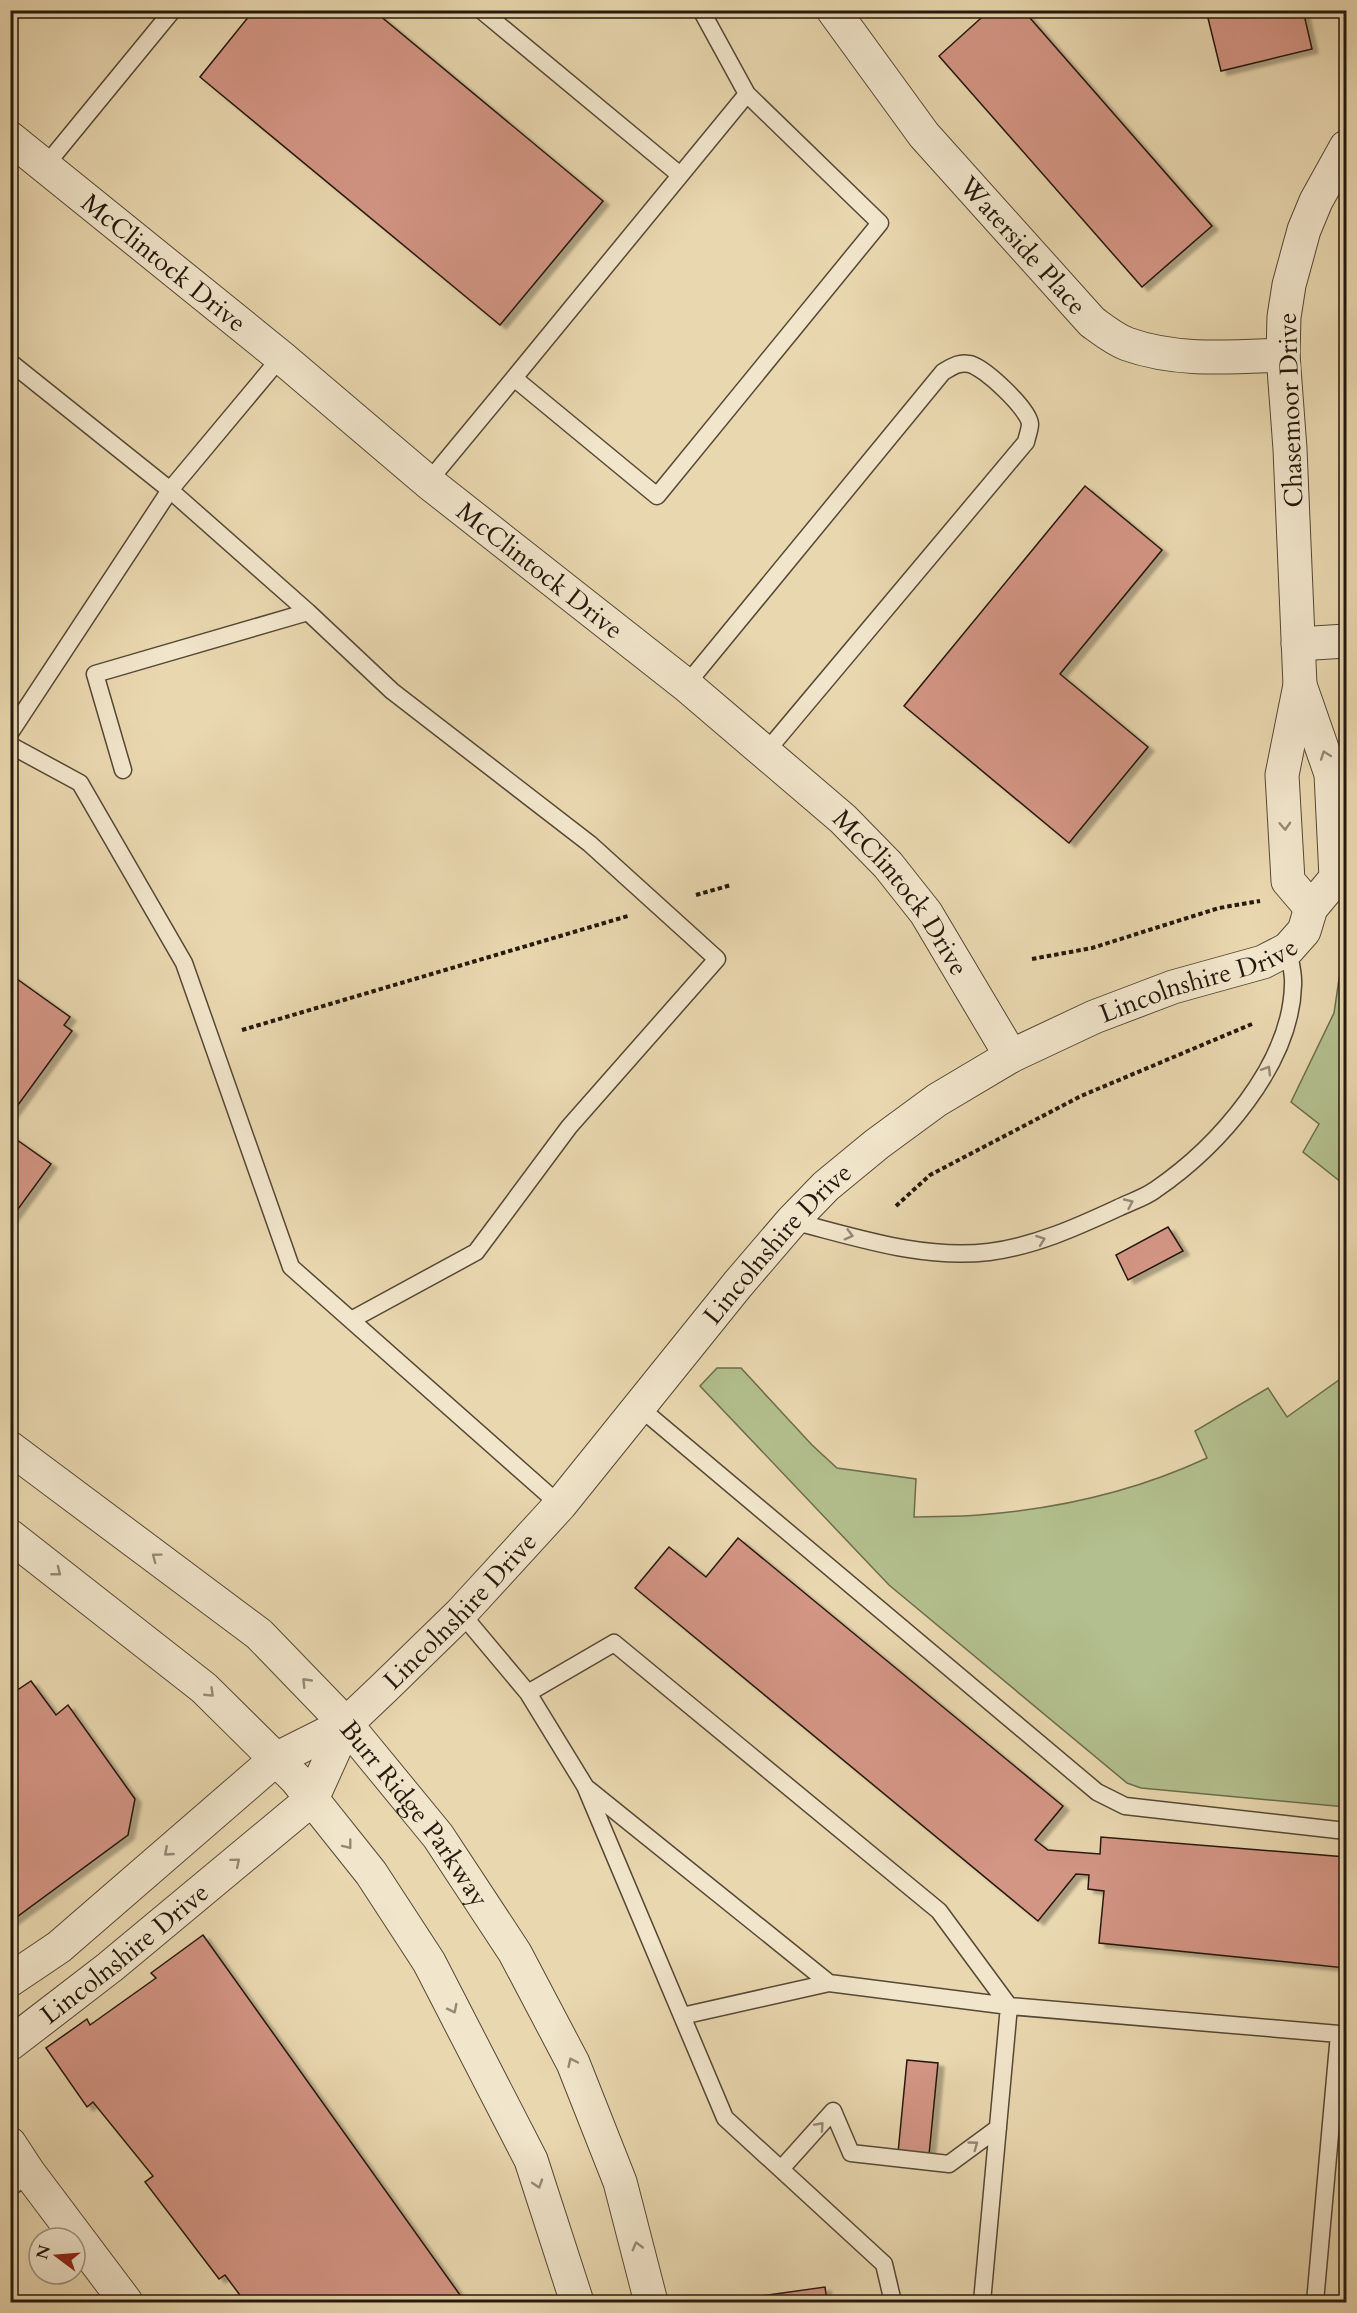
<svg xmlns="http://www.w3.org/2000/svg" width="1357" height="2313" viewBox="0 0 1357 2313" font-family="Cardo,serif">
	<defs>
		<filter id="shadow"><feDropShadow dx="6" dy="4" stdDeviation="1.5" flood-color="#0004"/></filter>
	</defs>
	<rect width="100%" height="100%" fill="#e9d7af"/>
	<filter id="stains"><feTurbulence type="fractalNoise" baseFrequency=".00333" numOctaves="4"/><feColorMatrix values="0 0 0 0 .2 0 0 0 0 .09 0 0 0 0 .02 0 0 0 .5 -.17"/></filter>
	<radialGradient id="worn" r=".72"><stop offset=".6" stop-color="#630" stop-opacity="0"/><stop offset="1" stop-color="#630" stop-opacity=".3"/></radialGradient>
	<path fill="#b3bf8e" stroke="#6c6c4d" stroke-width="1.5" d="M1346,931V1186L1303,1152L1319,1124L1291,1102L1334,1013Z
		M717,1368H741L812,1445L837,1468L916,1479L914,1517C936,1516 958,1517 979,1515C1057,1509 1136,1491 1207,1458L1195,1431L1268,1388L1287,1417L1346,1375V1807L1141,1788L1127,1783L889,1585L700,1386Z"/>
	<path fill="#d39584" stroke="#25190c" stroke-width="1.5" filter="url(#shadow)" d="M254,10H373L603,201L500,325L200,77Z
		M990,10H1023L1212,226L1142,287L939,56Z
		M1206,10H1303L1312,49L1221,71Z
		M1085,486L1162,550L1060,674L1148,747L1069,843L904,706Z
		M10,974L70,1017L64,1025L72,1031L10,1116Z
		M10,1135L51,1164L10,1220Z
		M1168,1227L1183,1251L1128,1280L1116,1255Z
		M738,1538L1063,1806L1035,1840L1048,1850L1100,1854L1101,1837L1346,1857V1968L1099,1943L1104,1891L1088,1889L1089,1875L1076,1874L1038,1921L635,1588L669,1547L706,1577Z
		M31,1681L56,1715L68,1705L135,1799L128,1835L10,1922V1695Z
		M203,1935L465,2302H245L225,2275L219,2279L145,2182L153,2176L93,2102L87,2107L46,2048L87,2019L90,2025L156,1978L151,1973Z
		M907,2060L938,2063L929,2155L898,2153Z
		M825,2287L827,2302H755L754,2297Z"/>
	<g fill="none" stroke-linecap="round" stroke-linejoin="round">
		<defs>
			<path id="service" d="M481,10L680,175
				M45,166L173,10
				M10,362L170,490L281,357
				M514,378L747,94
				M428,482L514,378L657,496L880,223L747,94L701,10
				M686,685L943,372C952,367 958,362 969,364C983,366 1029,409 1030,424C1030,429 1027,437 1026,442L765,753
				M10,733L170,490L308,612L392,691L590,844L717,959L569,1127L476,1252L351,1320
				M10,745L80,783L184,963L291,1267L560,1505
				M123,770L95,674L308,612
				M792,1221C856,1237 922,1260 989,1252C1035,1246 1077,1227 1118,1208C1130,1202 1144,1198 1155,1190C1218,1147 1291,1065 1293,985C1294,974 1290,961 1288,949
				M639,1407L1097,1792L1125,1806L1346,1831
				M461,1613L528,1693L585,1786L725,2118L884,2264L893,2302
				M528,1693L614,1643L939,1911L1009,2006L1339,2034L1315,2302
				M588,1789L829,1983L1009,2006L982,2302
				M682,2016L829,1983
				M781,2169L833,2111L851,2153L949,2164L998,2128
				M10,2188L29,2173"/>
			<g id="minor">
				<path id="s1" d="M833,10L924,135L1092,322C1103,330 1114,339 1127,344C1177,362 1232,357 1283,355"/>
				<path id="s2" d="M10,138L281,357L428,482L686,685L843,819L888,865L926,913L1011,1056"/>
				<path d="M1298,644L1346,641"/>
				<path d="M1311,908L1288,881L1282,775L1300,685L1290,449L1283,355L1284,317L1289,285L1304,230L1316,201L1346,147"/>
				<path id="s3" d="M10,1980L59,1947L276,1759L346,1724L385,1687L461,1613L560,1505L738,1284L792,1221L826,1186L877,1144L937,1100L1011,1056L1094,1017L1173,987L1263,962L1288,949L1304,931L1311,908L1336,878L1331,774L1300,685"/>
				<path id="s4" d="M10,2044L110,1967L312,1799L346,1724"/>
				<path d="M10,2144L29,2173L126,2302"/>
			</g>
			<g id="tertiary">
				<path id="s5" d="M10,1448L259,1634L346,1724L438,1836L515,1953L573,2063L620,2182L651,2302"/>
				<path d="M10,1536L204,1688L296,1779L371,1873L429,1962L531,2160L577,2302"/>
			</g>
		</defs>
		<use href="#service" stroke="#564835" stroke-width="19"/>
		<use href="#minor" stroke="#564835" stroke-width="35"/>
		<use href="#tertiary" stroke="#564835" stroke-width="35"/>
		<path stroke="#25190c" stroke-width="4" stroke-dasharray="4.5 3" stroke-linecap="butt" d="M696,895L731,885
			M1032,959L1092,948L1219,908L1260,901
			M242,1030L628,916
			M896,1206L930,1175L1081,1096L1252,1024"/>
		<use href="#service" stroke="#f1e5cb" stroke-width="16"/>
		<use href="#minor" stroke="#f1e5cb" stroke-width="33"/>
		<use href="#tertiary" stroke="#f1e5cb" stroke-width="33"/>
	</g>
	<defs><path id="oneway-chevron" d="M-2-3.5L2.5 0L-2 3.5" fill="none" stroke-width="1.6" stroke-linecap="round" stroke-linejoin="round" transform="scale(1.5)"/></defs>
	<g stroke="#958975">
		<use href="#oneway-chevron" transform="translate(1325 755) rotate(-110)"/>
		<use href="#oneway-chevron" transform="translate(1285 826) rotate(87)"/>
		<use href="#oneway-chevron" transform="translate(1267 1070) rotate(-59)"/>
		<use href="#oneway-chevron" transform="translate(1129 1203) rotate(-25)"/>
		<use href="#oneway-chevron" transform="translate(849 1235) rotate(15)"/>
		<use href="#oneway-chevron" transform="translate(1041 1240) rotate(-20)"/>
		<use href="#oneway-chevron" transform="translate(156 1557) rotate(-143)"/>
		<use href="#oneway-chevron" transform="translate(57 1572) rotate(38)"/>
		<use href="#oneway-chevron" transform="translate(306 1682) rotate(-134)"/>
		<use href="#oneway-chevron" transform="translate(210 1693) rotate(44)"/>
		<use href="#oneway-chevron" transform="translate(348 1845) rotate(52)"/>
		<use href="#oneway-chevron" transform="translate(168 1852) rotate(139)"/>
		<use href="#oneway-chevron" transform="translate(236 1862) rotate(-40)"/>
		<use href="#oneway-chevron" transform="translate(453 2009) rotate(63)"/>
		<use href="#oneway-chevron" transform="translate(572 2062) rotate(-115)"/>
		<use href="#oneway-chevron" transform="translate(820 2126) rotate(-48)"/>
		<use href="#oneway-chevron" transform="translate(974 2145) rotate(-36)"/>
		<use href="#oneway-chevron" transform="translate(538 2184) rotate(72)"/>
		<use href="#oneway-chevron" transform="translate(637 2246) rotate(-105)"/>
	</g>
	<g text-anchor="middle" stroke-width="6" stroke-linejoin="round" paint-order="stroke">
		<g font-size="26" fill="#25190c" stroke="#f1e5cb">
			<text dy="9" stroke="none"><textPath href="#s1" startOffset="303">Waterside Place</textPath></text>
			<text dy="9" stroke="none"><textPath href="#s2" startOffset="198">McClintock Drive</textPath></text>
			<text transform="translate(1290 410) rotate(-92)" y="9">Chasemoor Drive</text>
			<text dy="9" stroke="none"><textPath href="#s2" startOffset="684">McClintock Drive</textPath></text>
			<text dy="9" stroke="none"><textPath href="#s2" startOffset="1170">McClintock Drive</textPath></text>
			<text dy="9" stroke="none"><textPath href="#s3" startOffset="1575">Lincolnshire Drive</textPath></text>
			<text dy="9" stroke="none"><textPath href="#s3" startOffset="1071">Lincolnshire Drive</textPath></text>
			<text dy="9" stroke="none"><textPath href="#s3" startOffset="585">Lincolnshire Drive</textPath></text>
			<text dy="9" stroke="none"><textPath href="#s5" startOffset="549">Burr Ridge Parkway</textPath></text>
			<text dy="9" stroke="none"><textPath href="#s4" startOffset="146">Lincolnshire Drive</textPath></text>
		</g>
	</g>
	<rect width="1357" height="2313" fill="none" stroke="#e9d7af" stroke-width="36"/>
	<rect x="12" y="12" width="1333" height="2289" fill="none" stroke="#25190c" stroke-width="3"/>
	<rect x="18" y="18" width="1321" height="2277" fill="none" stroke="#25190c" stroke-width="1.5"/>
	<g transform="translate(57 2256) rotate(286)"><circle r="28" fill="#f1e5cb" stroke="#9f937f" stroke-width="1.5"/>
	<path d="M0-4.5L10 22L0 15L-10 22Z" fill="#8f2418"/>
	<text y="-9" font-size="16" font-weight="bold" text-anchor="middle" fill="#25190c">N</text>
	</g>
	<rect width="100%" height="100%" filter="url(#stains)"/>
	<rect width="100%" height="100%" fill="url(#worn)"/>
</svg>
